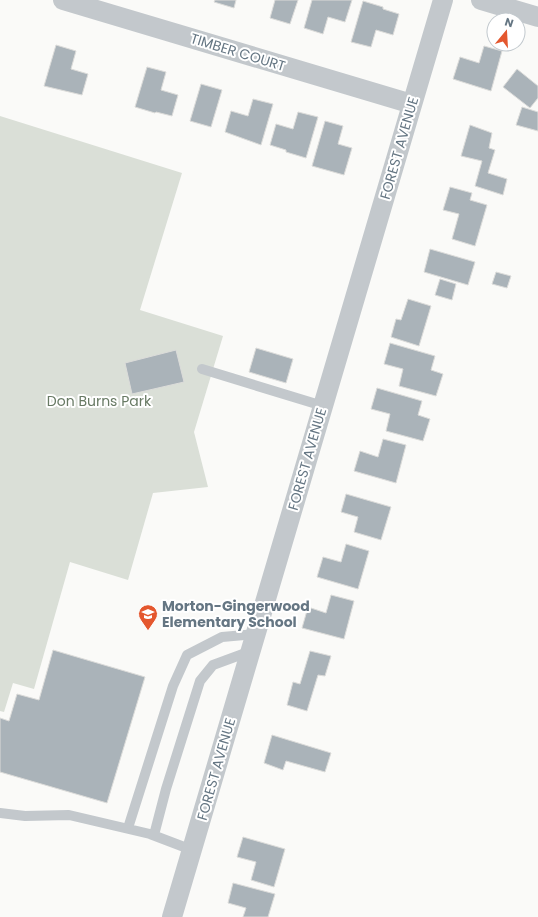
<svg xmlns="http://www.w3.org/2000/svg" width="538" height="917" viewBox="0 0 538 917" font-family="Poppins,sans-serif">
	<rect width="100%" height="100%" fill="#fafaf8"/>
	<path fill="#dadfd7" d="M0,116L182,173L140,310L223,336L194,432L208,487L153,493L128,580L70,562L34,689L13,683L4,712L0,711Z"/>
	<path fill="#aab3b9" stroke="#dcdcda" d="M215,0H236L234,8L214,2Z
		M275,0H298L290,24L270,18Z
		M312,0H352L345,22L328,17L323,34L304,28Z
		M363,1L383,7V9L399,14L393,35L376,30L371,47L351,42Z
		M56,45L76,51L71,69L88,74L82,95L44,86Z
		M484,46L502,51L491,91L453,79L460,57L479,63Z
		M147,67L166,72L161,90L178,95L172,116L156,112L155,113L135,107Z
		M517,69L538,86V98L530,108L503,87Z
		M201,84L222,90L211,127L190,121Z
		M253,99L273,104L261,145L225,132L231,111L248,116Z
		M522,107L538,112V131L516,125Z
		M298,112L318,117L306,158L286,152V150L270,145L276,124L293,129Z
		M325,121L343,126L338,144L352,148L344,175L312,166Z
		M470,125L492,133L489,148L495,150L488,173L507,179L503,195L475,186L482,161L461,156Z
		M450,187L472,193L470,200L487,205L475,246L452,239L459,214L443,210Z
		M430,249L475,262L468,285L424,272Z
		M496,272L511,276L507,288L492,284Z
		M440,279L456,284L452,300L435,295Z
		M408,299L431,306L419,346L391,337L396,319L401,320Z
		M390,343L435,356L431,370L443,374L436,396L399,386L403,369L384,364Z
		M256,348L293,359L286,383L249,372Z
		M176,350L184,382L132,394L125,363Z
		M377,388L422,401L418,415L430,419L423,441L386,431L390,414L371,409Z
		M383,439L406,445L396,483L354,471L360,451L378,457Z
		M346,494L391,507L381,540L354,532L358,517L341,512Z
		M346,544L369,551L358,589L317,577L323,557L341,562Z
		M331,595L354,601L344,639L302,628L308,607L326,613Z
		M53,650L145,677L107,803L0,772V718L9,721L17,694L39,700Z
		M310,651L331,656L325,676L318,675L307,711L287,705L293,682L300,684Z
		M272,735L331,753L325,772L286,761L283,770L264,763Z
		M243,837L285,849L274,887L251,880L256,862L237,857Z
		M233,883L275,894L268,917H243L246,908L228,903Z"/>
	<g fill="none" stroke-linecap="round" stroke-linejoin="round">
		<path stroke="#c3c8cc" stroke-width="10" d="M202,369L323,406
			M0,813L25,816L69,815L150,834L192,850
			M128,828L173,686L187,655L222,637L256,634
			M154,835L166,789L200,681L213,665L251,651"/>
		<path stroke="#c3c8cc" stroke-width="20" d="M63,0L412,104
			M481,0L538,17
			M172,917L443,0"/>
	</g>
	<defs>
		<symbol id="school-pin" viewBox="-11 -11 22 30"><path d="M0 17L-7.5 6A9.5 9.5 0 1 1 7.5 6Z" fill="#e4572e" stroke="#fff"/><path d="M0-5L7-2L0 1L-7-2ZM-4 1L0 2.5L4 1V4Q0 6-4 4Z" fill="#fff"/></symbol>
	</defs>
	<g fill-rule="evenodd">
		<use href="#school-pin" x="137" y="603" width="22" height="30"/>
	</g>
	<g text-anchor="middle" stroke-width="4" stroke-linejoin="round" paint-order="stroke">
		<g font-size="14" fill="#657683" stroke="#fff">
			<text transform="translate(238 52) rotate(17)" y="5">TIMBER COURT</text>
			<text transform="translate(399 148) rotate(-74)" y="5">FOREST AVENUE</text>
			<text transform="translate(307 459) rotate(-74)" y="5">FOREST AVENUE</text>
			<text transform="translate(216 769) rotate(-74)" y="5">FOREST AVENUE</text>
		</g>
		<g font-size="14" fill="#687a64" stroke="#fff">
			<text x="99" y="406">Don Burns Park</text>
		</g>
		<g font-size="14" font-weight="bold" fill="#657683" stroke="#fff" text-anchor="start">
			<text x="162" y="611">Morton-Gingerwood<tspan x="162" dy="16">Elementary School</tspan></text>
		</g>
	</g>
	<g transform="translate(506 32) rotate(18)"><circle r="19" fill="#ffffff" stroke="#c1c8cd"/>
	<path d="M0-3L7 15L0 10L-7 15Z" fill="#e4572e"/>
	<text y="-6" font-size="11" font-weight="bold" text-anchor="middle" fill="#657683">N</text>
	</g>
</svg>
